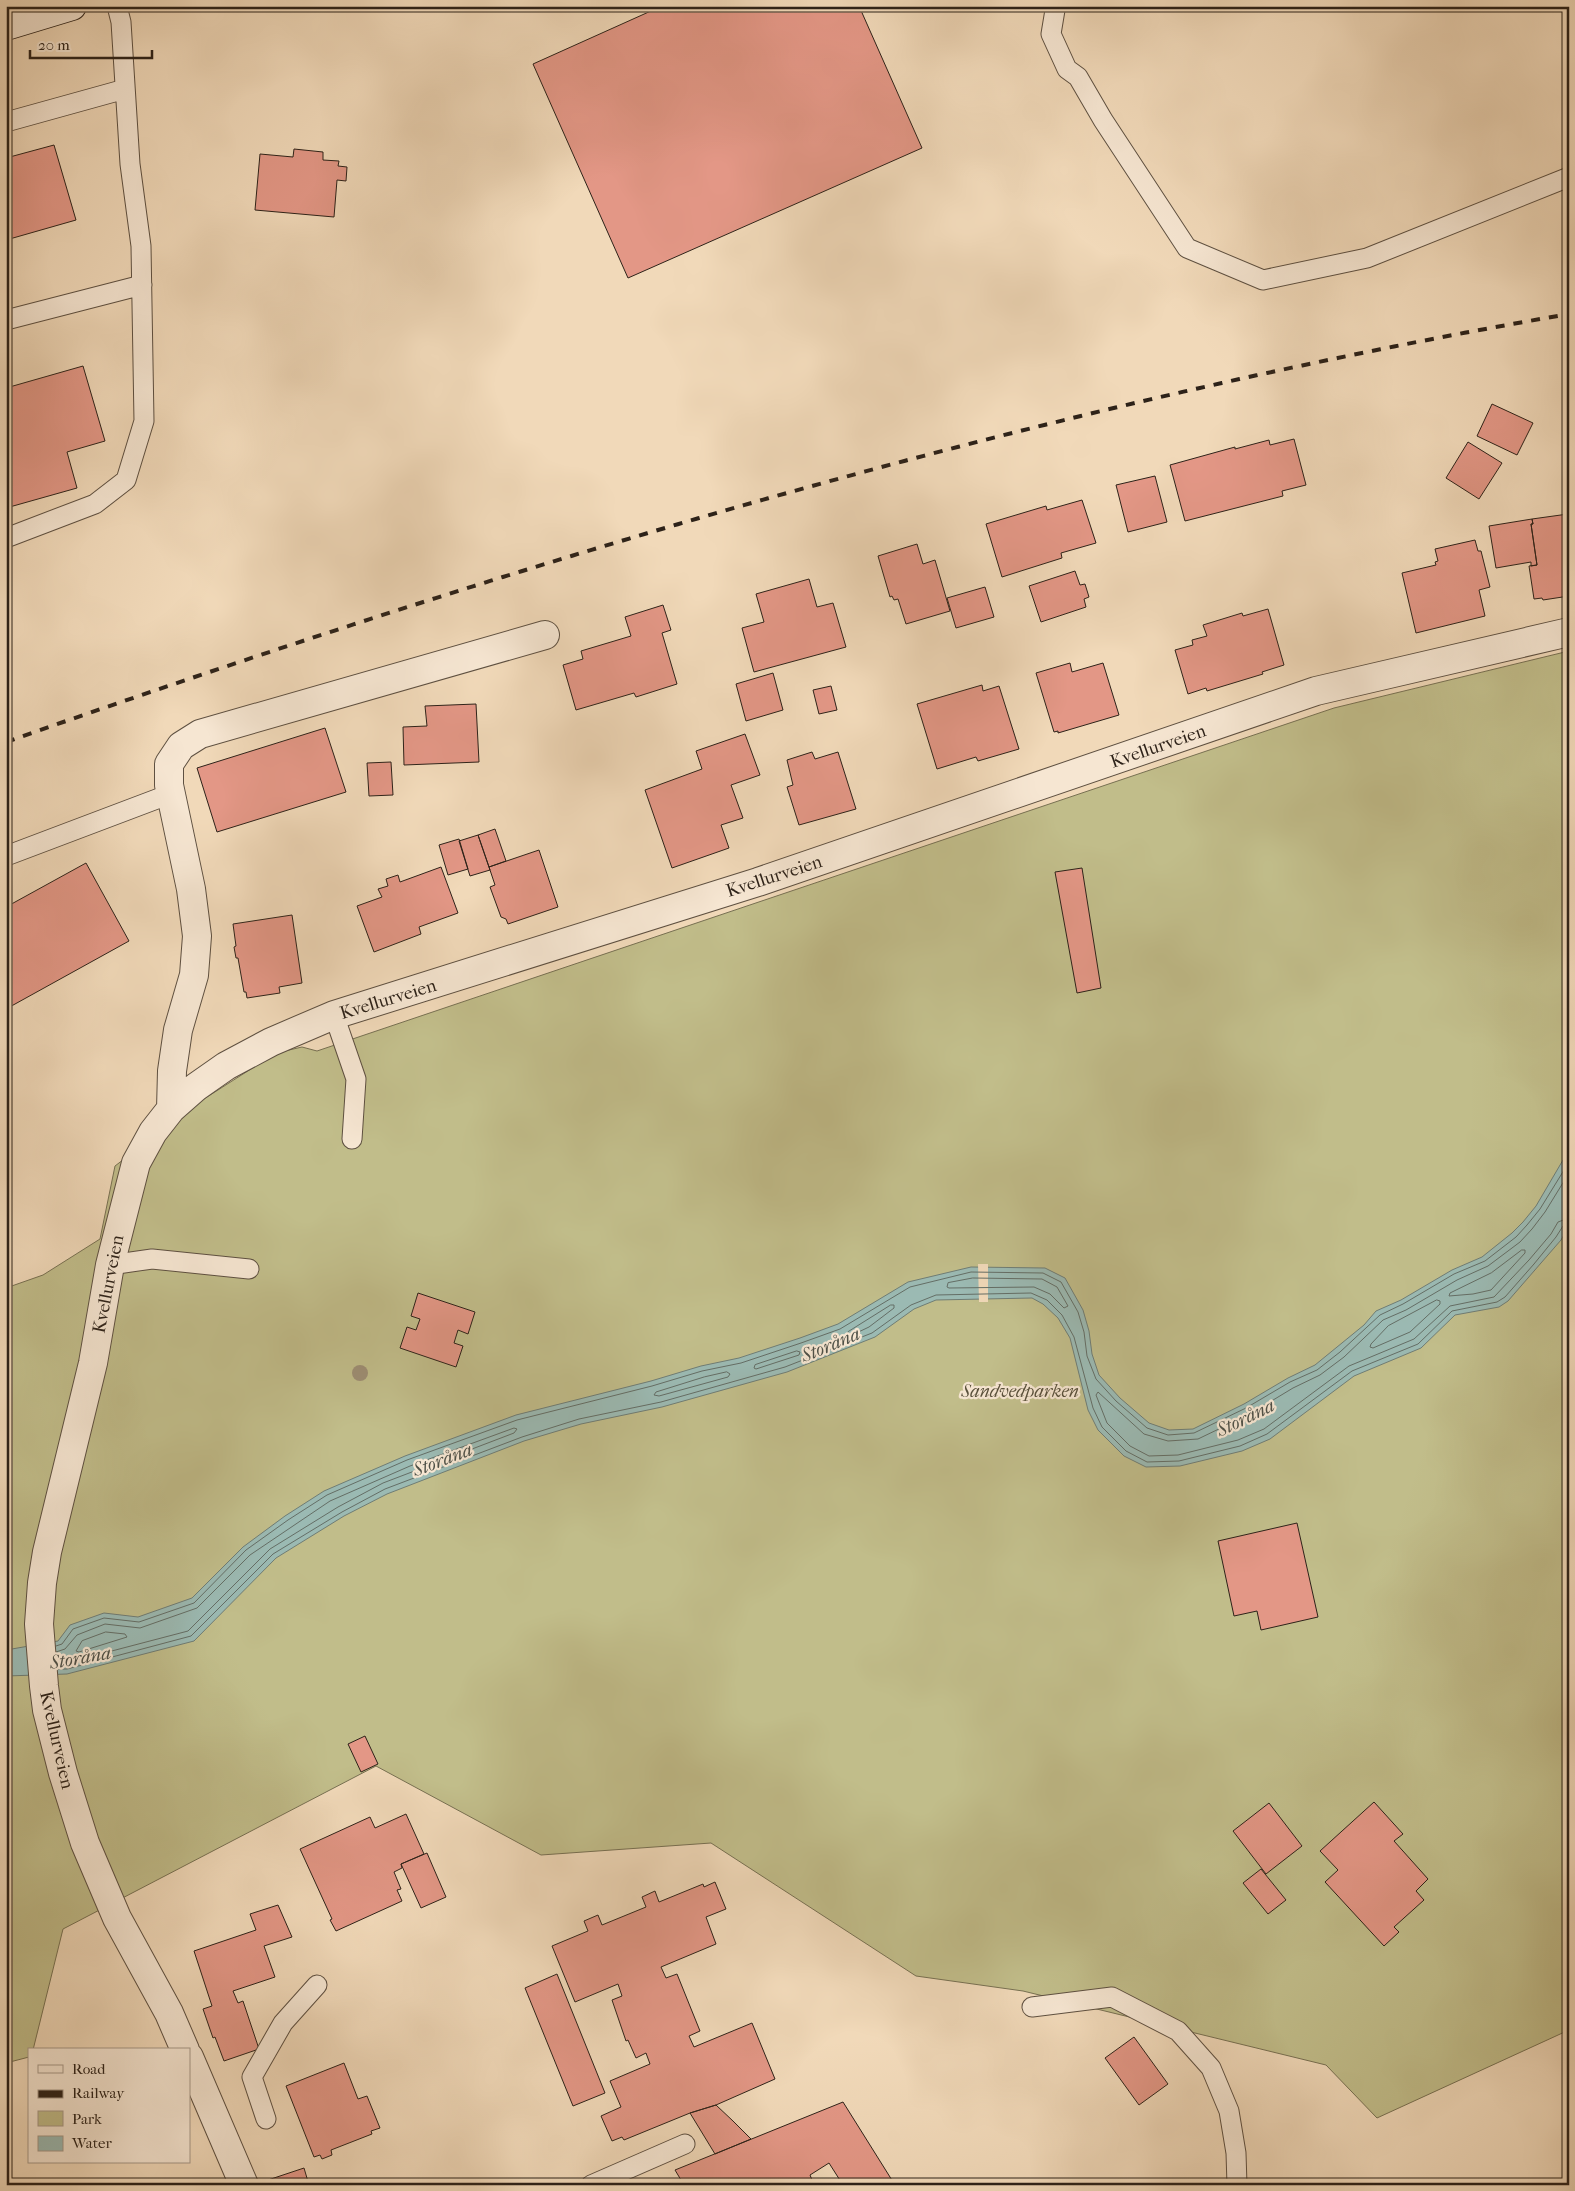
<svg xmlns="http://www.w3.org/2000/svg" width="1575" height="2191" viewBox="0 0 1575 2191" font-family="'IM FELL French Canon',serif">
	<rect width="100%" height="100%" fill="#f1d9b9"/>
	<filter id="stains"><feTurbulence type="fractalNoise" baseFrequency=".004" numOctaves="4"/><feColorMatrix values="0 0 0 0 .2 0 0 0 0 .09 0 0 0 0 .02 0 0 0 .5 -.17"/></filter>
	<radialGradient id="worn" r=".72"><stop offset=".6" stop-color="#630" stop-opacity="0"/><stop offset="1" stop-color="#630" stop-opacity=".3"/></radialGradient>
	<path fill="#c1bd8a" stroke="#777052" d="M1569,651V2030L1377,2118L1326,2065L1023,1991L916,1976L711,1843L541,1855L376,1766L63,1929L33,2050H29V2057L6,2063V1288L43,1275L100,1239L115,1166L196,1104L276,1053L302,1047L317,1051L1334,708Z"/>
	<path fill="#9bbab3" stroke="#6f7d75" d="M1569,1155V1226L1561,1240L1508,1301L1499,1307L1455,1315L1421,1348L1354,1376L1270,1439L1242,1451L1180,1466L1146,1467L1124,1456L1098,1430L1088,1410L1070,1338L1058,1318L1043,1304L1032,1298L936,1300L914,1309L875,1337L787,1372L662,1407L581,1424L524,1441L387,1494L344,1516L276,1558L194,1641L67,1674L6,1676V1650L58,1641L70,1625L104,1613L138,1617L192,1598L243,1547L285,1516L324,1491L405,1456L516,1415L651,1381L701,1366L739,1358L800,1338L838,1324L908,1282L971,1267L1045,1268L1065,1278L1083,1310L1089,1331L1092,1354L1099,1375L1120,1398L1149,1423L1169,1430L1193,1429L1244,1404L1288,1378L1315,1365L1364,1325L1376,1311L1401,1300L1452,1270L1482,1257L1512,1233L1523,1222L1536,1206L1563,1160Z"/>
	<path fill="#f1d9b9" d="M978,1264H988V1302H979Z"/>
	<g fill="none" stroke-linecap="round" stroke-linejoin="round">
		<path stroke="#646e66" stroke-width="1" d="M1569,1173L1545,1212L1532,1229L1520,1242L1488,1266L1457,1280L1406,1310L1383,1320L1344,1357L1320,1375L1293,1388L1250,1414L1198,1439L1168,1441L1144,1434L1098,1392L1096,1395L1107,1423L1130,1446L1149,1456L1178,1455L1238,1440L1264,1429L1349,1366L1414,1339L1450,1306L1494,1297L1529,1260L1551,1234L1558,1222L1569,1218
			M1522,1250H1525V1253L1491,1290L1473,1294L1449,1296L1450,1293L1491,1273Z
			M973,1278L1042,1279L1057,1287L1068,1306L1064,1308L1050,1294L1034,1287L949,1288L947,1287L948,1283Z
			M1437,1300L1440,1301V1304L1410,1332L1373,1348L1370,1347L1371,1344L1388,1326Z
			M891,1305H894V1308L869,1327L850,1336L847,1335L848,1332Z
			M797,1351L800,1352L799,1355L756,1369L754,1368L755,1365Z
			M727,1372L730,1374L728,1377L659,1396L654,1395L656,1392L704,1377Z
			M106,1632L125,1634L127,1637L79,1652L76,1651L82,1641Z
			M56,1646L62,1644L73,1629L104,1618L139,1622L194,1603L246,1550L288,1520L327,1495L407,1460L517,1420L652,1386L702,1371L741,1363L801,1343L840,1329L910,1287L971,1272L1043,1273L1061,1282L1078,1312L1084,1332L1087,1356L1096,1379L1116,1401L1147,1428L1168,1435L1194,1433L1246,1408L1290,1382L1317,1370L1340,1352L1380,1315L1403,1304L1454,1274L1485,1261L1516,1237L1527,1225L1540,1209L1569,1162
			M56,1652L65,1649L77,1635L105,1624L140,1628L197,1608L250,1555L330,1501L410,1466L514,1428L517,1429L514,1433L383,1483L338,1507L270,1549L188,1631L66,1663H57
			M58,1669H67L191,1636L273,1554L342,1512L385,1489L522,1437L579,1419L661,1402L785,1367L872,1333L911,1305L936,1295L1031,1293L1047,1300L1062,1315L1074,1337L1093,1408L1102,1427L1126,1451L1147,1462L1179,1461L1240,1446L1267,1434L1352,1371L1418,1344L1452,1311L1497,1302L1505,1297L1534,1264L1556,1237L1563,1226L1569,1224"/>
	</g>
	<path fill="#e39786" stroke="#2d2219" d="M662,6H859L922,148L628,278L533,64Z
		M54,145L76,220L6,240V158Z
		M294,149L323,152V160L339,161L338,166L347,167L346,181L337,180L334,217L255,210L260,154L293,157Z
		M83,366L105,441L67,452L77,488L6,508V388Z
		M1492,404L1533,423L1517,455L1477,436Z
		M1294,439L1306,485L1282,491L1283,496L1185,521L1170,465L1235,447V449L1269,440L1270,445Z
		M1468,442L1502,463L1479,499L1446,478Z
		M1155,476L1167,522L1128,532L1116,485Z
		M1082,500L1096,543L1061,553L1062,558L1002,577L986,524L1046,506L1047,510Z
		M1568,514L1569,596L1543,600L1542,598L1534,599L1529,566L1537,565L1531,524H1533L1532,519Z
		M1532,519L1533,524H1531L1537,565L1531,566V562L1496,568L1489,526Z
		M1475,540L1478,551H1481L1490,587L1479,590L1485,616L1416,633L1402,573L1436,565L1435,562L1438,561L1435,549Z
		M917,544L923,564L935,560L950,611L906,624L898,599L894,600L892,596L890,597L878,556Z
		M1075,571L1080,585L1085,584L1089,597L1084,599L1086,607L1041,622L1029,586Z
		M809,579L817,607L833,603L846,647L754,672L742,628L764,622L756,594Z
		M985,587L994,617L956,628L947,598Z
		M663,605L671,630L662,633L677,684L636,697L634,693L576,710L563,665L583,659L581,651L631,636L625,617Z
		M1268,609L1284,665L1262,672L1263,674L1207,691L1206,688L1188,694L1175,650L1193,645L1192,640L1207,636L1203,625L1242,613L1243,616Z
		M1070,663L1072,672L1103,663L1119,715L1058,733V731L1054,732L1036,673Z
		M773,673L783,710L746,721L736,684Z
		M982,685L983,691L999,686L1019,749L978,761L976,757L937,769L917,704Z
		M831,686L837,710L819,714L813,690Z
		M476,704L479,762L404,765L403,727L427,726L425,706Z
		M325,728L346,792L217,832L197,768Z
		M745,734L760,775L731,785L743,818L721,825L729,848L672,868L645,790L702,769L696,751Z
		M812,752L815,759L838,752L856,809L799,825L787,787L793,785L787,760Z
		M391,762L393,795L369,796L367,763Z
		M495,829L506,861L489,867L478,835Z
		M478,835L490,870L470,876L459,841Z
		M459,839L468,869L448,875L439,845Z
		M539,850L558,907L508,924L506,919L501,917L490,887L495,885L489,867Z
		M86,863L129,941L6,1009V907Z
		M441,867L458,913L419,927L421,934L374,952L357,906L382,897L378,889L388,886L386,879L398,875L400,882Z
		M1082,868L1101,988L1077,993L1055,872Z
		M292,915L302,983L279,987L280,993L247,998L246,992H244L238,958H236L234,947L236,946L233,924Z
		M418,1293L475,1312L468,1334L458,1330L454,1343L463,1346L456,1367L400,1348L407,1327L416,1330L420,1319L411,1316Z
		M1297,1523L1318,1617L1261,1630L1257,1611L1234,1616L1218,1541Z
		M365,1736L378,1764L361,1772L348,1744Z
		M1374,1802L1403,1834L1394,1841L1428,1879L1416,1891L1424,1900L1394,1927L1399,1932L1384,1946L1325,1882L1338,1870L1320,1851Z
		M1269,1803L1302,1846L1266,1874L1233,1831Z
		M406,1814L424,1854L401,1864L402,1868L394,1872L401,1889L397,1890L402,1901L336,1931L330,1920L332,1919L300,1849L370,1817L375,1828Z
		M427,1853L446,1897L421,1908L401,1864Z
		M1261,1869L1286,1900L1268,1914L1243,1883Z
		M715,1882L726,1909L706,1917L716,1944L661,1967L666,1978L677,1974L700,2031L689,2036L694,2047L752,2023L775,2079L716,2105L690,2113L624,2140L622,2137L612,2141L601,2116L621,2107L610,2081L650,2064L646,2053L636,2058L628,2040L626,2041L612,2000L622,1996L618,1984L575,2002L552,1946L588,1931L584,1921L598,1915L602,1925L646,1907L642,1897L655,1891L659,1902L703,1884L704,1887Z
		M278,1905L292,1937L264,1946L275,1977L233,1991L238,2003L243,2001L259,2049L224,2061L215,2037L213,2038L203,2009L212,2006L194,1951L256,1930L250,1914Z
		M557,1974L605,2093L573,2106L525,1988Z
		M1134,2037L1168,2084L1139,2105L1105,2058Z
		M344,2063L358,2099L367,2096L380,2128L371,2131L372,2134L331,2150L332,2155L322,2159L320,2155L314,2157L286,2086Z
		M843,2102L895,2185H843L829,2163L810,2175L814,2185H684L675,2170Z
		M716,2105L733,2121L751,2139L715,2154L690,2113Z
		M304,2168L309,2185H263L262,2182Z"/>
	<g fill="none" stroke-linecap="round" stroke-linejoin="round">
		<defs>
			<path id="lane" d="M1055,10L1051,34L1067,69L1078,77L1103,120L1187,248L1263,280L1367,258L1569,177
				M6,122L125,89
				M6,320L142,285
				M6,538L95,504L126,480L144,421L141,246L130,164L121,22L117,6
				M6,856L170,794
				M334,1015L356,1079L352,1139
				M110,1265L152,1259L249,1269
				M1032,2007L1112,1997L1178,2031L1211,2068L1229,2111L1236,2153L1237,2185
				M266,2119L252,2077L283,2023L317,1985
				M591,2185L685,2144"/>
			<path id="street" d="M171,1109L172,1071L178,1030L194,975L197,936L191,889L169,785V764L181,746L200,734L545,635
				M185,2050L169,2013L117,1918L85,1843L63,1773L47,1710L44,1686L39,1624L42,1583L47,1552L93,1363L110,1265L136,1163L153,1132L171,1109L196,1087L226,1066L271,1042L334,1015L758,882L1316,691L1569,632
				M189,2057L244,2185"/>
			<path id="secondary" d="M6,26L72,6"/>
		</defs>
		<use href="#lane" stroke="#5e5041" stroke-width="21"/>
		<use href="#street" stroke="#5e5041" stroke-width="30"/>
		<use href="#secondary" stroke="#2d2219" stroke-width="30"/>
		<use href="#lane" stroke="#f6e6d2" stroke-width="19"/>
		<use href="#street" stroke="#f6e6d2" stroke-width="28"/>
		<use href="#secondary" stroke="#f6e6d2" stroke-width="28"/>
		<path stroke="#2d2219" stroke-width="4" stroke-dasharray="9 9" stroke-linecap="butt" d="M6,742C516,563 1035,406 1569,314"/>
	</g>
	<circle fill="#9d8e74" cx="360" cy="1373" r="8"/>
	<g text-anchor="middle" stroke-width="4.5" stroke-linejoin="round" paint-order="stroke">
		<g font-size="18" fill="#2d2219" stroke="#f6e6d2">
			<text transform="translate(1158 746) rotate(-19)" y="6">Kvellurveien</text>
			<text transform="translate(774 876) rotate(-18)" y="6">Kvellurveien</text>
			<text transform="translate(388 999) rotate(-17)" y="6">Kvellurveien</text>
			<text transform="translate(108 1284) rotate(-79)" y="6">Kvellurveien</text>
			<text transform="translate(57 1740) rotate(77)" y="6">Kvellurveien</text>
		</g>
		<g font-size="18" font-style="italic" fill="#59503b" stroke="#f6e6d2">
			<text x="1020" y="1397">Sandvedparken</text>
		</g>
		<g font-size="19" font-style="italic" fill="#4e5047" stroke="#f6e6d2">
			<text transform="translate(830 1344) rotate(-23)" y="7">Storåna</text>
			<text transform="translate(1245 1417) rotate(-26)" y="7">Storåna</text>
			<text transform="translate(442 1459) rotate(-21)" y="7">Storåna</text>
			<text transform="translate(80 1657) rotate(-10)" y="7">Storåna</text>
		</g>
	</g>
	<rect width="1575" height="2191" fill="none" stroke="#f1d9b9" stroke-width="25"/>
	<rect x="8" y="8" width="1560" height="2176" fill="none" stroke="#2d2219" stroke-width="2.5"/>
	<rect x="12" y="12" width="1550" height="2166" fill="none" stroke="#2d2219"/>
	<rect x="28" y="2048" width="162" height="115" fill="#f6e6d2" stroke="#a69888"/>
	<rect x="38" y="2065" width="25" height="8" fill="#f6e6d2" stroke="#a69888"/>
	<text x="72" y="2074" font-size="15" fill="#2d2219">Road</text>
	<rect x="38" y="2090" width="25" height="8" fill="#2d2219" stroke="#a69888"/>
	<text x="72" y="2098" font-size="15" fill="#2d2219">Railway</text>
	<rect x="38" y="2111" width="25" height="15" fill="#c1bd8a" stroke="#a69888"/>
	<text x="72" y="2124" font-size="15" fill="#2d2219">Park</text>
	<rect x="38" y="2136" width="25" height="15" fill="#9bbab3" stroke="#a69888"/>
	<text x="72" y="2148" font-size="15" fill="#2d2219">Water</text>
	<path d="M30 50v8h122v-8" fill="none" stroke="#2d2219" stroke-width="2.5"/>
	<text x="38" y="50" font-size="15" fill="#2d2219" stroke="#f6e6d2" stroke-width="4" paint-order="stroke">20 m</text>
	<rect width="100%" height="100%" filter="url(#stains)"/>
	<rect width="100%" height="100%" fill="url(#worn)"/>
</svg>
